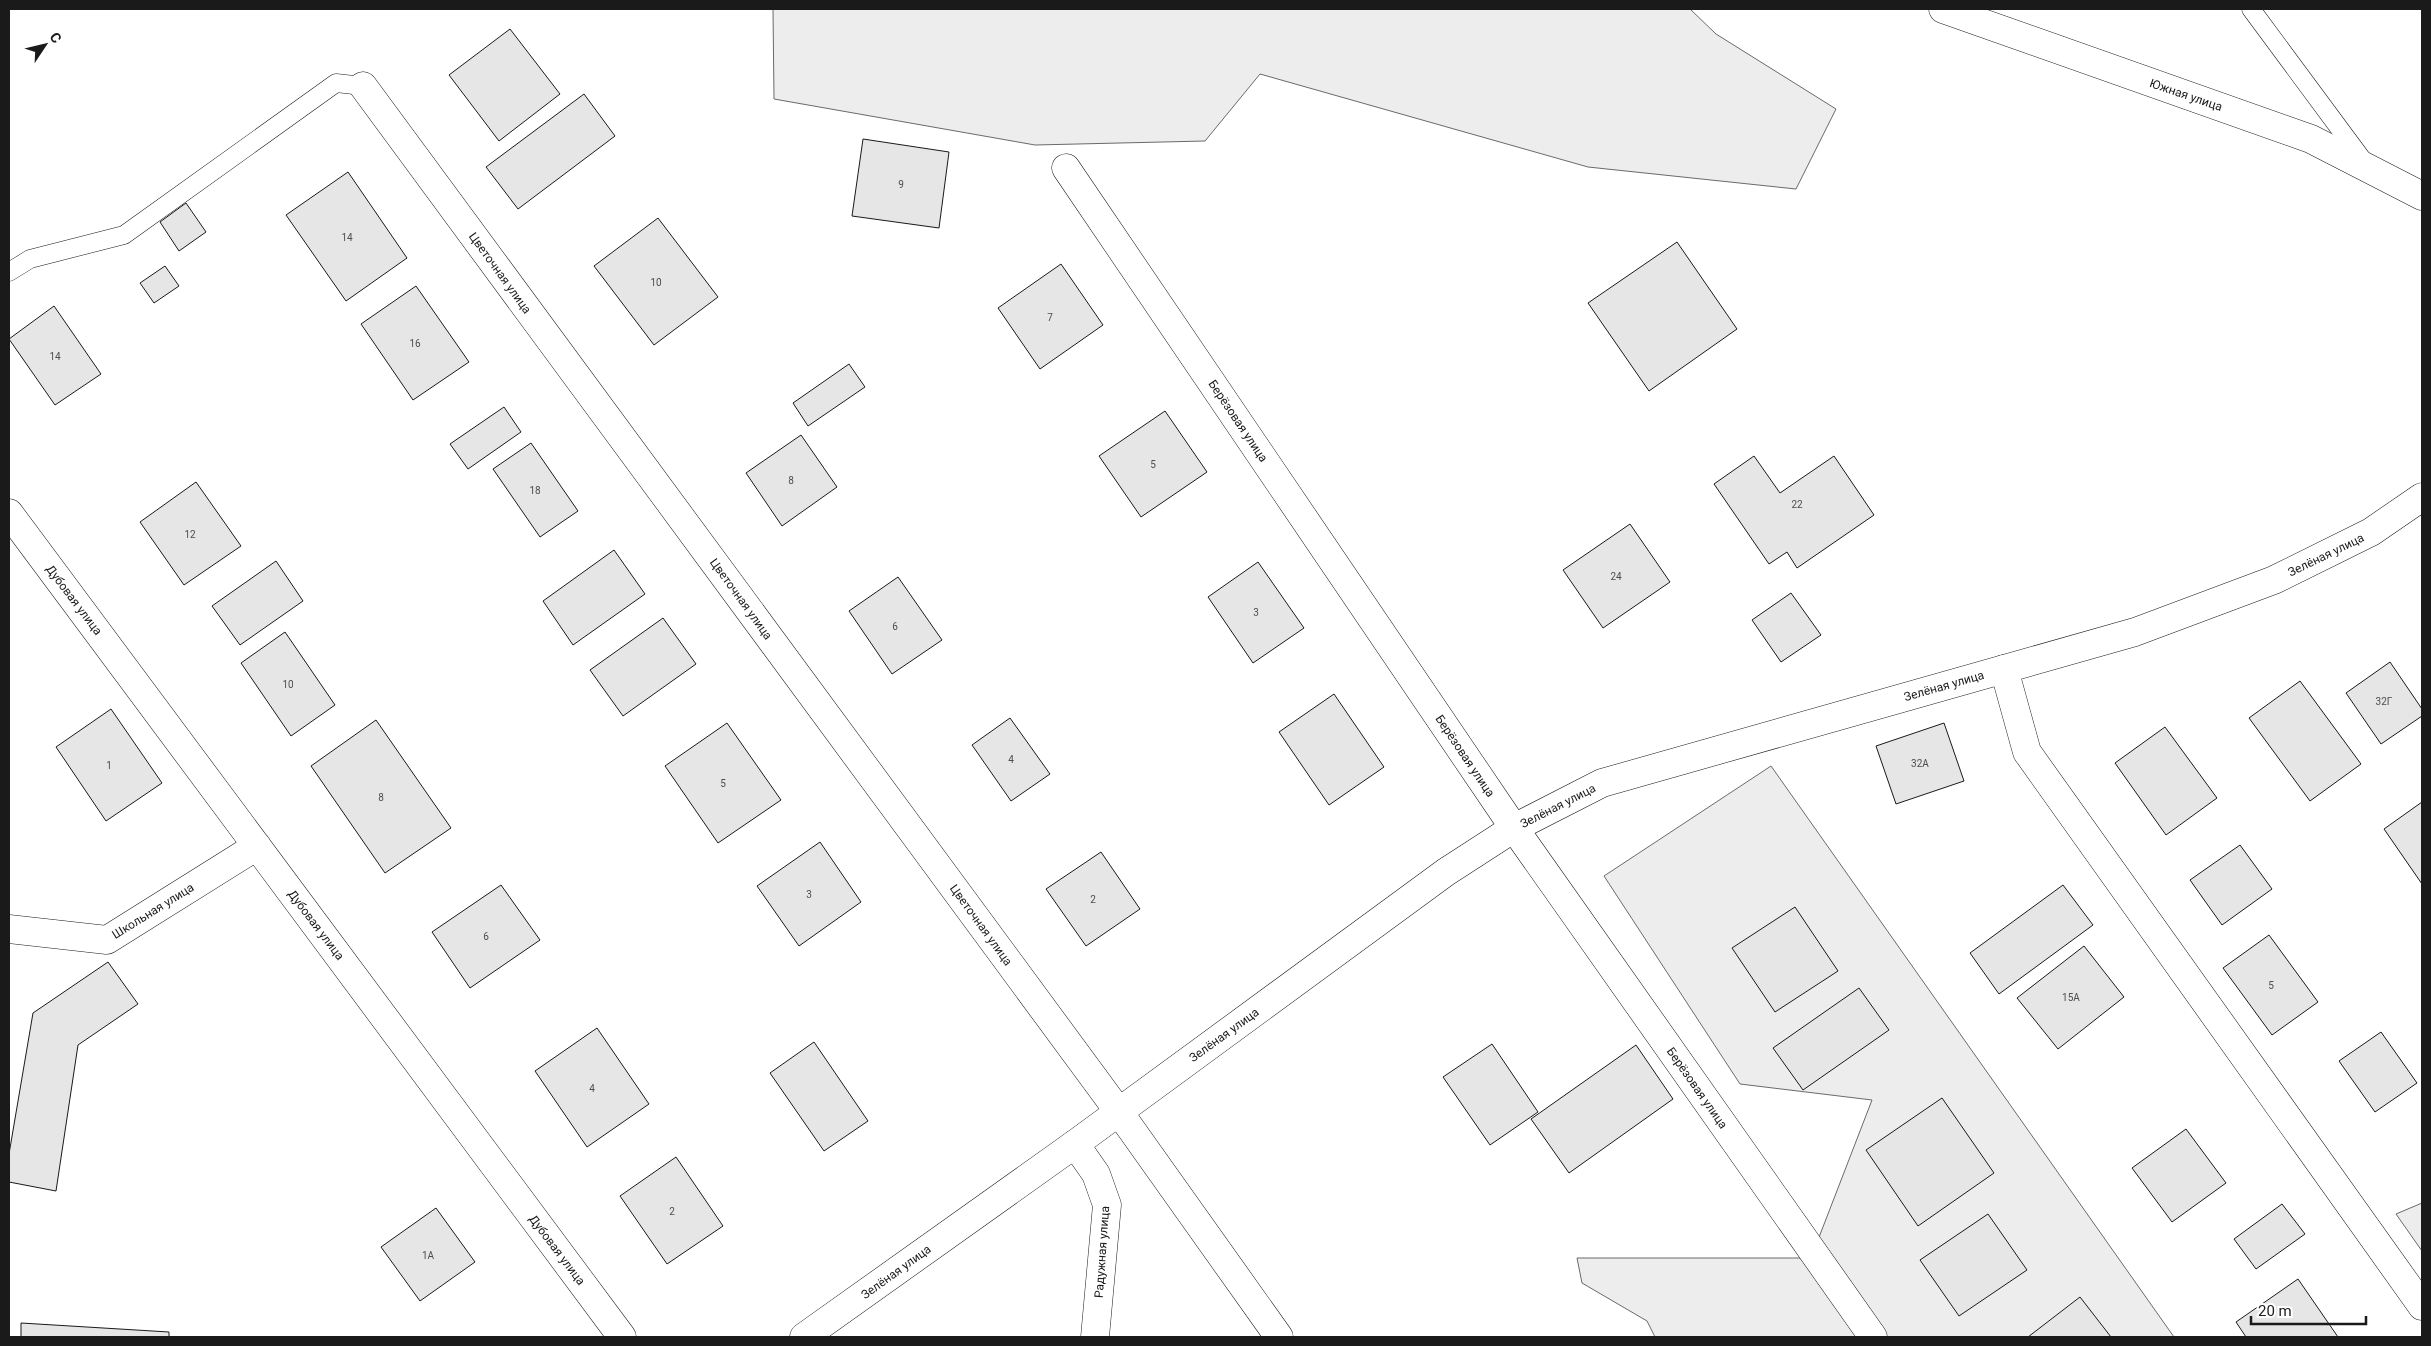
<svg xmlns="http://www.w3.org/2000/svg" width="2431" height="1346" viewBox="0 0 2431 1346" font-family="Roboto,sans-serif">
	<rect width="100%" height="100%" fill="#fff"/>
	<path fill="#ededed" stroke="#6a6a6a" d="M773,9H1690L1716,34L1836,109L1796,189L1588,167L1260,74L1205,141L1035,145L774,99Z
		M1771,766L2174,1337H1655L1647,1321L1582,1283L1577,1258H1811L1872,1100L1740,1084L1604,876Z
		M2422,1203V1251L2396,1214Z"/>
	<path fill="#e6e6e6" stroke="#1a1a1a" d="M510,29L560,94L499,141L449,75Z
		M584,94L615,136L518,209L486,167Z
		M863,139L949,152L939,228L852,216Z
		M348,172L407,258L346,301L286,215Z
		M186,203L206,232L179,251L160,222Z
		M658,218L718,297L654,345L594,266Z
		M1677,242L1737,329L1649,391L1588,303Z
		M1061,264L1103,325L1040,369L998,308Z
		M165,266L179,286L154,303L140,283Z
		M416,286L469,362L413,400L361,324Z
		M54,306L101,374L55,405L9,339Z
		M849,364L865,387L808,426L793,403Z
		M504,407L521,432L468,469L450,444Z
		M1165,411L1207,472L1141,517L1099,456Z
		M801,435L837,487L782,526L746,473Z
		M531,443L578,511L540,537L493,469Z
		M1754,456L1780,493L1834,456L1874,515L1797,568L1787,552L1769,564L1714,484Z
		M196,482L241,546L184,585L140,522Z
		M1630,524L1670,582L1603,628L1563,570Z
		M614,550L645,594L573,645L543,601Z
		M276,561L303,601L240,645L212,606Z
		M1258,562L1304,628L1253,663L1208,597Z
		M898,577L942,640L892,674L849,611Z
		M1791,593L1821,635L1781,662L1752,620Z
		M663,618L696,664L623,716L590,670Z
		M285,632L335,705L291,736L241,663Z
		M2390,662L2422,709V716L2381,744L2346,693Z
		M2300,681L2361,764L2310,801L2249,718Z
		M1334,694L1384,767L1329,805L1279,732Z
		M111,709L162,783L106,821L56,747Z
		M1010,718L1050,774L1011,801L972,745Z
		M376,720L451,828L385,873L311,766Z
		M727,723L781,800L718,843L665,766Z
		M1944,723L1964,781L1896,804L1876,746Z
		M2165,727L2217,798L2166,835L2115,763Z
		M2422,802V884L2384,829Z
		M820,842L861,902L799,946L757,886Z
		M2240,845L2272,889L2222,925L2190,880Z
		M1101,852L1140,909L1086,946L1046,889Z
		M501,885L540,940L470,988L432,932Z
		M2063,885L2093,925L1999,994L1970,953Z
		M1795,907L1838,971L1775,1012L1732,948Z
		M2269,935L2318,1002L2272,1035L2223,968Z
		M2084,946L2124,997L2058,1049L2017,998Z
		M108,962L138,1004L78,1045L56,1191L9,1182V1154L33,1013Z
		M1859,988L1889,1030L1803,1090L1773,1048Z
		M597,1028L649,1104L587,1147L535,1071Z
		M2381,1032L2417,1083L2375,1112L2339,1061Z
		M814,1042L868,1121L824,1151L770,1073Z
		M1492,1044L1538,1112L1490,1145L1443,1077Z
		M1636,1045L1673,1099L1569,1173L1531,1119Z
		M1942,1098L1994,1173L1918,1226L1866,1150Z
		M2186,1129L2226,1183L2172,1222L2132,1168Z
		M676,1157L723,1226L667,1264L620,1196Z
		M2282,1204L2305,1234L2256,1269L2234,1239Z
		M436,1208L475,1262L420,1301L381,1247Z
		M1988,1214L2027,1270L1959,1316L1920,1260Z
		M2298,1279L2338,1337H2246L2236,1322Z
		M2080,1297L2111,1337H2028Z
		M21,1323L169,1332V1337H21Z"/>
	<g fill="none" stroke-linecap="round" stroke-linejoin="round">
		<defs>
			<path id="service" d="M2251,9L2365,163
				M9,272L30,259L124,235L336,83L363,86"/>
			<path id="minor" d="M1943,9L2311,139L2422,196
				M363,86L1119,1112L1279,1337
				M1066,168L1514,828L1873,1337
				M9,513L622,1337
				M2004,669L2027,752L2422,1306
				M9,929L107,940L257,846
				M1075,1144L1096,1174L1107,1205L1095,1337"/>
			<path id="tertiary" d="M804,1337L1075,1144L1446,872L1514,828L1602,783L2135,632L2274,580L2371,532L2422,497"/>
		</defs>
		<use href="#service" stroke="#1a1a1a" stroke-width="19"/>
		<use href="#minor" stroke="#1a1a1a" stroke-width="29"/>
		<use href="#tertiary" stroke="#1a1a1a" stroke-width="29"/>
		<use href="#service" stroke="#fff" stroke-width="18"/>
		<use href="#minor" stroke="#fff" stroke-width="28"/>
		<use href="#tertiary" stroke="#fff" stroke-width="28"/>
	</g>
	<g text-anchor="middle" stroke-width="4" stroke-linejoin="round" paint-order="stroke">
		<g font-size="10" fill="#4d4d4d">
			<text x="901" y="188">9</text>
			<text x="347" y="241">14</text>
			<text x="656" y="286">10</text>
			<text x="1050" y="321">7</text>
			<text x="415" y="347">16</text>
			<text x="55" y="360">14</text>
			<text x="1153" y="468">5</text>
			<text x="791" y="484">8</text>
			<text x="535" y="494">18</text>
			<text x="1797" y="508">22</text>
			<text x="190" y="538">12</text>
			<text x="1616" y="580">24</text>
			<text x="1256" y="616">3</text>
			<text x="895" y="630">6</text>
			<text x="288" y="688">10</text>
			<text x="2384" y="705">32Г</text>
			<text x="1011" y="763">4</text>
			<text x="1920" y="767">32А</text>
			<text x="109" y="769">1</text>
			<text x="723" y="787">5</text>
			<text x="381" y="801">8</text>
			<text x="809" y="898">3</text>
			<text x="1093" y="903">2</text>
			<text x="486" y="940">6</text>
			<text x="2271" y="989">5</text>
			<text x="2071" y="1001">15А</text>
			<text x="592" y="1092">4</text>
			<text x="672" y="1215">2</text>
			<text x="428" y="1259">1А</text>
		</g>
		<g font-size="12" fill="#1a1a1a" stroke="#fff">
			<text transform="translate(2186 95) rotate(19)" y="4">Южная улица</text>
			<text transform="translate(500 273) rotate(54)" y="4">Цветочная улица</text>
			<text transform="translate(1238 421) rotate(56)" y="4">Берёзовая улица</text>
			<text transform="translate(2326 555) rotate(-26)" y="4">Зелёная улица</text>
			<text transform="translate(741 599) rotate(54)" y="4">Цветочная улица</text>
			<text transform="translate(74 600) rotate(53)" y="4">Дубовая улица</text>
			<text transform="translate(1944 686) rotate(-16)" y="4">Зелёная улица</text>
			<text transform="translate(1465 756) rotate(56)" y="4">Берёзовая улица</text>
			<text transform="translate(1558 806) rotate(-27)" y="4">Зелёная улица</text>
			<text transform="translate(153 911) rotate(-32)" y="4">Школьная улица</text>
			<text transform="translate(316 925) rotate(53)" y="4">Дубовая улица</text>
			<text transform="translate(981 925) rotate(54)" y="4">Цветочная улица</text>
			<text transform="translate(1224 1035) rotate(-36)" y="4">Зелёная улица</text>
			<text transform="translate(1697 1088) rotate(55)" y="4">Берёзовая улица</text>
			<text transform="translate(557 1250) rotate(53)" y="4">Дубовая улица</text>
			<text transform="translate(1102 1252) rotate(-86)" y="4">Радужная улица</text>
			<text transform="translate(896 1272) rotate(-36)" y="4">Зелёная улица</text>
		</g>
	</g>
	<rect width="2431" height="1346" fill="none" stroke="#1a1a1a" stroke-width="20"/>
	<g transform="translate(45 45) rotate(55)" stroke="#ffffff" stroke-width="4" paint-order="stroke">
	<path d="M0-4L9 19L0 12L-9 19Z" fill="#1a1a1a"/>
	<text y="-8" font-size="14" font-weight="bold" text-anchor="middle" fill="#1a1a1a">С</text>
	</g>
	<path d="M2251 1316v8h115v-8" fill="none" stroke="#1a1a1a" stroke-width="2.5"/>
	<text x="2258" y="1316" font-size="15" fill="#1a1a1a" stroke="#ffffff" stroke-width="4" paint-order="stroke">20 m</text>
</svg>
